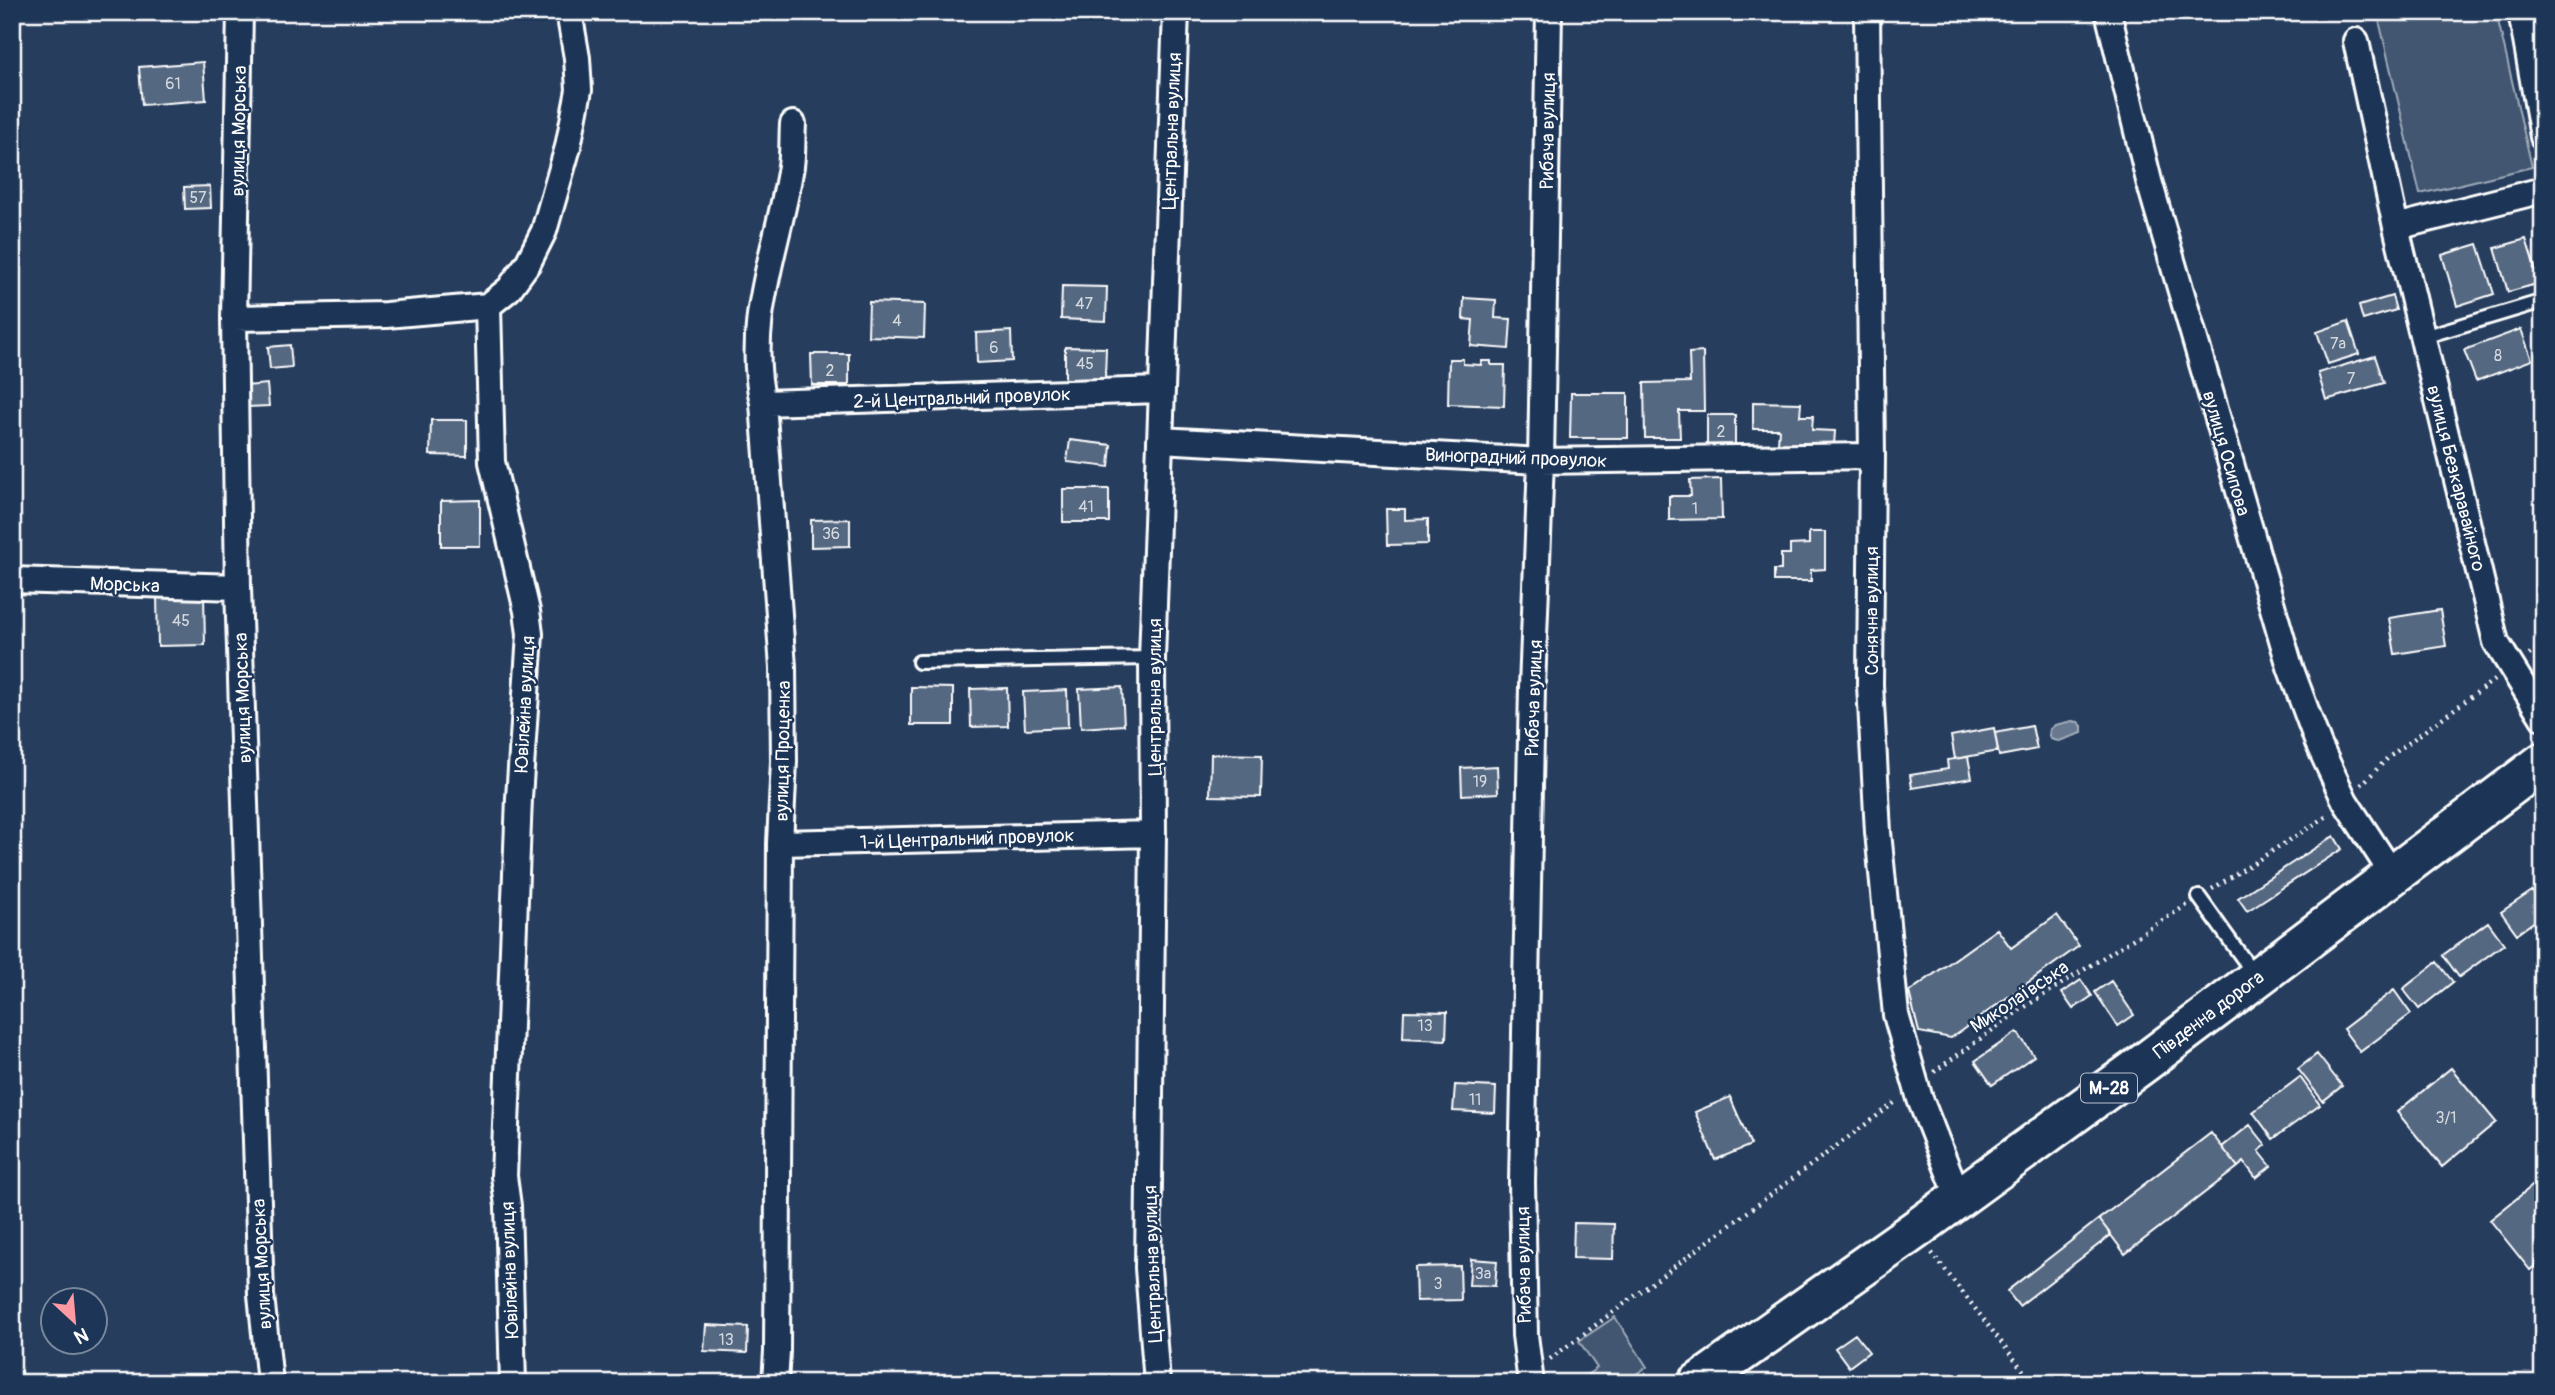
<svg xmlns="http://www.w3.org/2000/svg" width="2555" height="1395" viewBox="0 0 2555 1395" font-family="Pangolin,sans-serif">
	<rect width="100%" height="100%" fill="#263d5e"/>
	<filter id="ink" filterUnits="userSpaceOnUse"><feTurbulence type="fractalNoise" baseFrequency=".0143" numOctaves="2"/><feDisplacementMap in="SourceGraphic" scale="14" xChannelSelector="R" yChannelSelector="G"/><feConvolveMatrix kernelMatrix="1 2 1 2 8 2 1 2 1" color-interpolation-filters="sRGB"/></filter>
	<g filter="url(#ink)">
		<path fill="#425672" stroke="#a0aab8" stroke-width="2" d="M2377,12H2496L2532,167L2420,194Z
			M1615,1317L1647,1367L1622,1383H1584L1581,1379L1597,1368L1579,1341Z"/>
		<path fill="#67788e" stroke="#a4aebb" stroke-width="2" d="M2072,721L2078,722L2082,726V733L2059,741L2053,740L2049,736L2050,729L2055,725Z"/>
		<path fill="#556781" stroke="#fff" stroke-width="2" d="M2543,23V49L2539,50L2532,27Z
			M203,62L206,100L142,105L139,67Z
			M210,186L211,208L185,209L184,187Z
			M2526,239L2540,283L2508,292L2495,248Z
			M2478,244L2494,294L2457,306L2442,255Z
			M1062,286L1107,287L1106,321L1061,319Z
			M2392,296L2396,310L2363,320L2359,306Z
			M1464,298L1496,300L1495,318L1511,319L1509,349L1471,346L1473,320L1463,319Z
			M869,302L925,304L924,338L868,336Z
			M2348,321L2359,354L2328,364L2317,332Z
			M2521,329L2532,360L2476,381L2464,350Z
			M1011,331L1012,361L977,363L976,333Z
			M290,345L292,367L270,369L268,347Z
			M1065,347L1106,348L1105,379H1065Z
			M1703,352L1704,411H1679L1680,438H1645L1644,383L1690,382L1689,353Z
			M811,354H849V385H812Z
			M2375,356L2384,383L2326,400L2318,373Z
			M1449,359H1463V364L1481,365V361H1491V365H1505L1504,406L1448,404Z
			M267,384L269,406L247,407L245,386Z
			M1571,393H1628V438H1570Z
			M1753,402L1801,403L1800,416H1813L1812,430L1835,431L1834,445L1778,444L1779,429H1753Z
			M1707,415H1735V448H1707Z
			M431,420H467V456L430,455Z
			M1070,440L1111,445L1109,467L1067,462Z
			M1721,479L1722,519L1669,520V496H1691L1690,480Z
			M1063,489H1109V522H1063Z
			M480,500V546H441V501Z
			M1386,509H1405V520L1428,519V544L1387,545Z
			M850,519V546L811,547V520Z
			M1809,532H1825V569L1811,570V581H1774V570H1781V554H1790V545L1809,544Z
			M204,594L205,645L158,646L157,595Z
			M2440,610L2446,646L2395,654L2389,618Z
			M911,687L953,688V725H911Z
			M1122,687L1124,725L1081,728L1079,689Z
			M1007,688L1008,726L971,727L970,689Z
			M1067,690L1068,727L1025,729L1023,692Z
			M2032,726L2037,749L1999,756L1995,733Z
			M1994,728L1998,751L1955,759L1951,736Z
			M1211,754L1262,755L1261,797L1210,796Z
			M1968,757L1972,778L1912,788L1910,775L1948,769L1947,760Z
			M1497,766L1498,793L1462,795L1461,768Z
			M2334,836L2342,849L2247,911L2238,898Z
			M2532,891L2543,905V915L2517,934L2501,912Z
			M2057,915L2079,946L1951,1038L1919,1032L1909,992L1997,929L2011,948Z
			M2488,922L2504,944L2459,977L2443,955Z
			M2437,962L2453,982L2419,1009L2403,989Z
			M2081,980L2092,996L2073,1009L2062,993Z
			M2111,981L2134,1015L2118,1026L2095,992Z
			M2394,990L2411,1014L2360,1052L2343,1029Z
			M1404,1011L1447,1012L1446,1040L1403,1038Z
			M2017,1032L2034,1056L1992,1085L1975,1061Z
			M2317,1054L2342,1086L2323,1101L2298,1069Z
			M2451,1068L2496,1122L2442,1167L2397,1112Z
			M2300,1077L2320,1105L2273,1139L2253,1112Z
			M1455,1085L1496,1087L1495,1113L1453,1111Z
			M1730,1097L1751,1145L1715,1160L1695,1112Z
			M2250,1125L2266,1145L2259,1151L2271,1166L2256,1178L2244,1162L2238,1167L2222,1147Z
			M2211,1133L2238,1167L2125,1254L2099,1219Z
			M2542,1178L2543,1259L2530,1270L2490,1220Z
			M2099,1219L2111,1235L2019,1306L2007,1291Z
			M1574,1223L1614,1224L1613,1259L1573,1258Z
			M1471,1259L1497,1261L1495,1286L1469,1285Z
			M1460,1266L1461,1300L1416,1301L1415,1267Z
			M706,1325L748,1327L747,1353L704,1351Z
			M1855,1334L1869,1352L1849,1367L1835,1348Z"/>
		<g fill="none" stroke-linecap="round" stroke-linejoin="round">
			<defs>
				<path id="service" d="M2423,337L2543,301
					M919,662L1152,658
					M2199,897L2254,974"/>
				<path id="minor" d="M240,12L234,318L238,587L261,1295L270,1383
					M1867,12L1872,456L1870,685L1878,832L1896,1015L1920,1099L1959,1198
					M2108,12L2149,181L2290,667L2318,743L2345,801L2393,875
					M2521,12L2543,137
					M2356,41L2396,227L2496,642L2543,718
					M2396,227L2543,190
					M234,318L386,315L488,306
					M763,403L1160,390
					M1160,440L1541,461L1872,456
					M12,580L238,587
					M780,843L1153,834
					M513,1383L508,1206L504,1176L519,798L530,634L527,611L492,462L488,306L509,289L528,263L544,231L568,147L579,90L577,58L569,12
					M775,1383L777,1351L780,843L784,761L783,667L763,403C744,322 779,245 791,166C793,153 792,138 793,124
					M1157,1383L1148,1268L1153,834L1152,658L1176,12
					M1531,1383L1525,1335L1522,1182L1532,687L1541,461L1549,12"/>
				<path id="trunk" d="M1698,1383L1915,1230L2144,1063L2543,762"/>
			</defs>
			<use href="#service" stroke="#fff" stroke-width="18"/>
			<use href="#minor" stroke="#fff" stroke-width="30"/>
			<use href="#trunk" stroke="#fff" stroke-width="44"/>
			<path stroke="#fff" stroke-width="4.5" stroke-dasharray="2 5" stroke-linecap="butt" d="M2529,655L2543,645
				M2361,785L2389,757L2494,680
				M2212,889L2329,815
				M1934,1072L2023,1008L2187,905
				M1932,1253L2033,1383
				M1550,1359L1897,1101"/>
			<use href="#service" stroke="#1d3557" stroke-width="12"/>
			<use href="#minor" stroke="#1d3557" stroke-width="24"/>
			<use href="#trunk" stroke="#1d3557" stroke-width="38"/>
		</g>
	</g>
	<g text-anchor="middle" stroke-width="5" stroke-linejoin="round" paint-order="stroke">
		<g font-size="16" fill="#d4d9e0">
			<text x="173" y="89">61</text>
			<text x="198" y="203">57</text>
			<text x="1084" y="309">47</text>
			<text x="897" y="326">4</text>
			<text x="2338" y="349">7а</text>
			<text x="994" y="353">6</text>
			<text x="2498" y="361">8</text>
			<text x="1085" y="369">45</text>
			<text x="830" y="376">2</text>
			<text x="2351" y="384">7</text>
			<text x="1721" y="437">2</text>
			<text x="1086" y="512">41</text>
			<text x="1695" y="514">1</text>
			<text x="831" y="539">36</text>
			<text x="181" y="626">45</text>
			<text x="1480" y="787">19</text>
			<text x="1425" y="1031">13</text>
			<text x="1475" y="1105">11</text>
			<text x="2446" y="1123">3/1</text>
			<text x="1483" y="1279">3а</text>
			<text x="1438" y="1289">3</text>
			<text x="726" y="1345">13</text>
		</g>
		<rect fill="#1d3557" stroke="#bbc2cd" stroke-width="2" x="2081" y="1073.5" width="56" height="29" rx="5"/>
		<g font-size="18" font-weight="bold" fill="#fff">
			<text x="2109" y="1094">М-28</text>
		</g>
		<g font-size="19" fill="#fff" stroke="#1d3557">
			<text transform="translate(238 131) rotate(-89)" y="7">вулиця Морська</text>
			<text transform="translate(1171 131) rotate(-88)" y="7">Центральна вулиця</text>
			<text transform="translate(1547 131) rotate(-89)" y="7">Рибача вулиця</text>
			<text transform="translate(962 397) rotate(-2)" y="7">2-й Центральний провулок</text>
			<text transform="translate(2227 453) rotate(74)" y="7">вулиця Осипова</text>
			<text transform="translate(1516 457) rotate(2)" y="7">Виноградний провулок</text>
			<text transform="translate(2457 478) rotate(76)" y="7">вулиця Безкаравайного</text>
			<text transform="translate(125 584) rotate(2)" y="7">Морська</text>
			<text transform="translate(1871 611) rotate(-90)" y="7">Сонячна вулиця</text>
			<text transform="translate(1154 697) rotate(-90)" y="7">Центральна вулиця</text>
			<text transform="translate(242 698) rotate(-92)" y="7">вулиця Морська</text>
			<text transform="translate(1533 698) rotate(-88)" y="7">Рибача вулиця</text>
			<text transform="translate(524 704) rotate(-87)" y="7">Ювілейна вулиця</text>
			<text transform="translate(782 751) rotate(-89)" y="7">вулиця Проценка</text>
			<text transform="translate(967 838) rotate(-2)" y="7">1-й Центральний провулок</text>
			<text transform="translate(2019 996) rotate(-34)" y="7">Миколаївська</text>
			<text transform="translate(2208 1014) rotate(-37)" y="7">Південна дорога</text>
			<text transform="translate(261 1264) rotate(-93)" y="7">вулиця Морська</text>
			<text transform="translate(1152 1264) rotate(-92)" y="7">Центральна вулиця</text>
			<text transform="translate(1523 1265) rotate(-91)" y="7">Рибача вулиця</text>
			<text transform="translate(509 1270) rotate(-92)" y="7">Ювілейна вулиця</text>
		</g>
	</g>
	<rect width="2555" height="1395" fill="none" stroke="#1d3557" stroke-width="42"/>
	<rect x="21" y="21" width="2513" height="1353" fill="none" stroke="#fff" stroke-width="2.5" filter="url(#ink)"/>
	<g transform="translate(74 1321) rotate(154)"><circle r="33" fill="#1d3557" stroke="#77869a" stroke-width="2"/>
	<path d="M0-5L12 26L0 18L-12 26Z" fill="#ff9aa2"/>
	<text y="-10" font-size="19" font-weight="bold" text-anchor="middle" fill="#ffffff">N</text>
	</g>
</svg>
